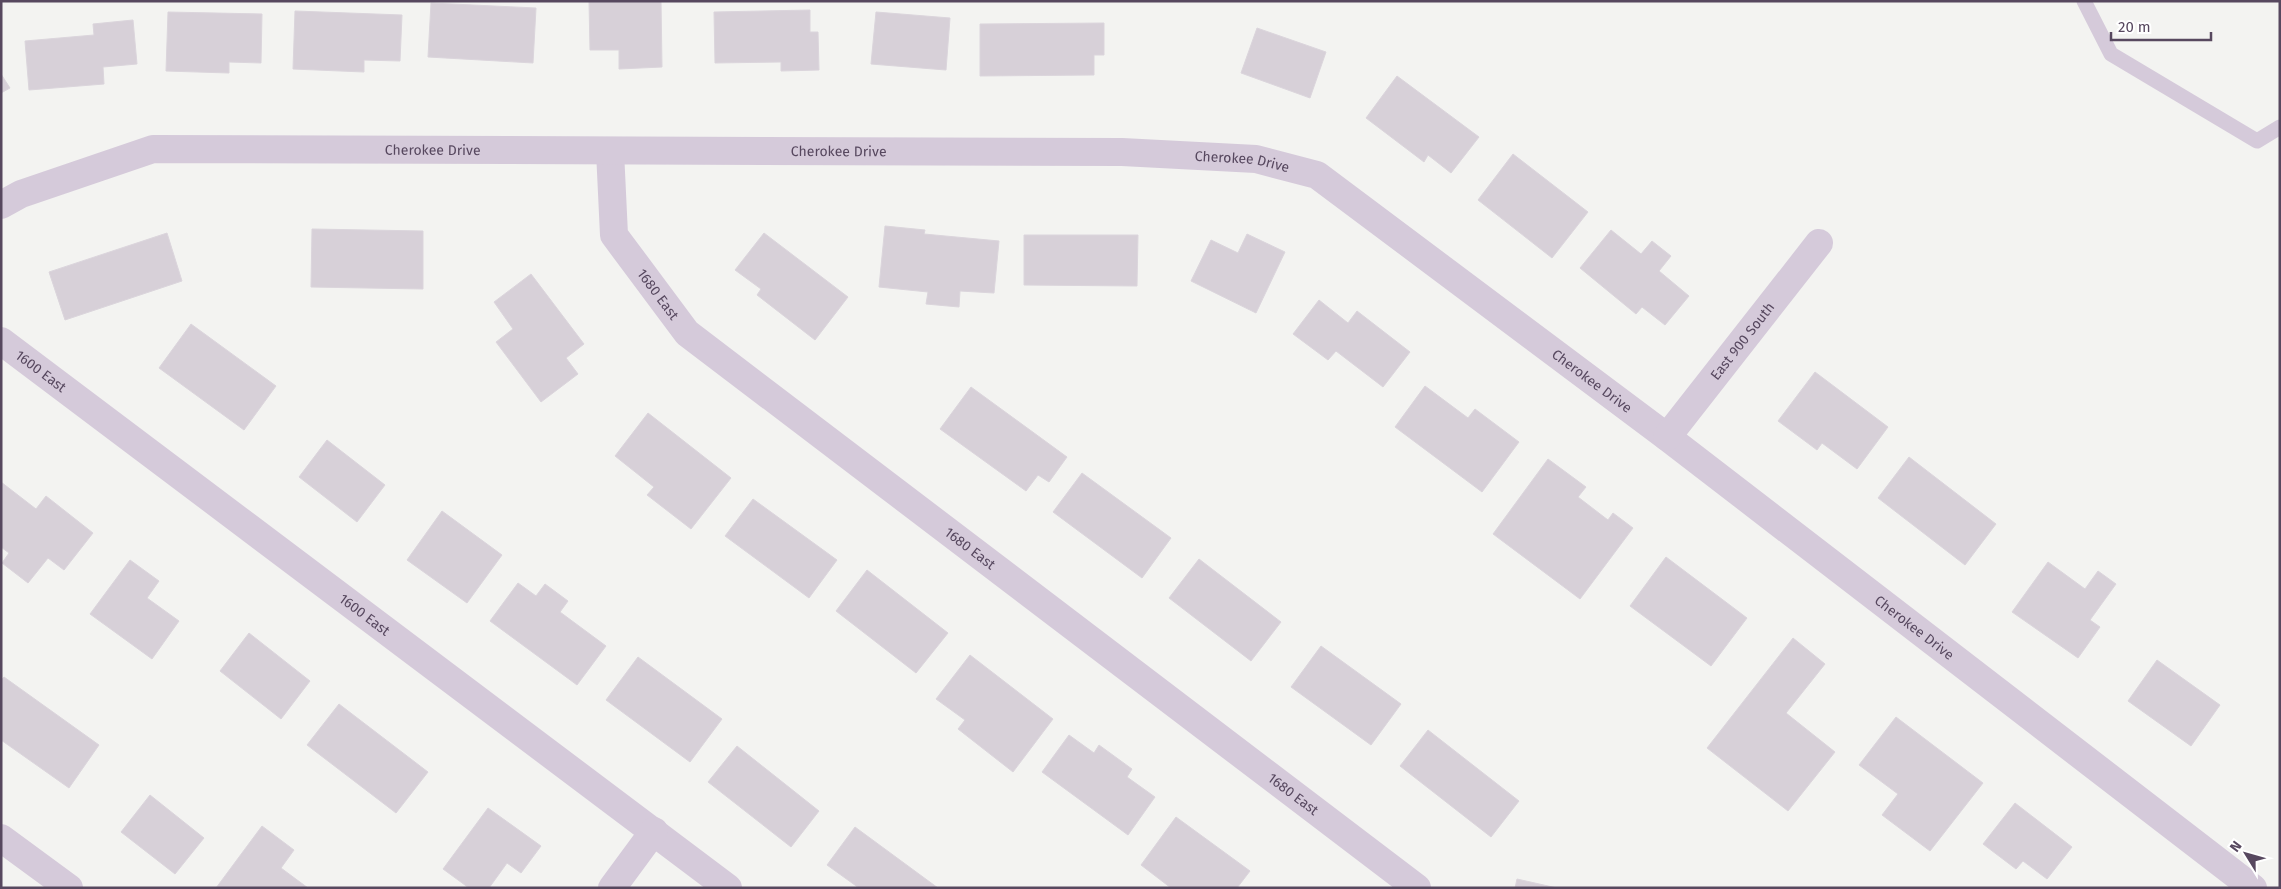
<svg xmlns="http://www.w3.org/2000/svg" width="2281" height="889" viewBox="0 0 2281 889" font-family="'Fira Sans',sans-serif">
	<rect width="100%" height="100%" fill="#f3f3f1"/>
	<path fill="#d7d0d8" stroke="#dbd5dc" d="M589,1H661L662,67L619,69V50H590Z
		M431,3L536,8L533,63L428,57Z
		M810,10V32H818L819,70L781,71V62L715,63L714,12Z
		M295,11L402,15L400,61L364,60V72L293,69Z
		M168,12L262,14L261,63L229,62V73L166,71Z
		M876,12L950,18L946,70L871,64Z
		M133,20L137,64L103,67L104,84L29,90L25,41L94,35L93,24Z
		M1104,23V55H1094V75L980,76V24Z
		M1257,28L1326,52L1310,98L1241,73Z
		M1,74L10,88L1,93Z
		M1397,76L1479,137L1451,173L1428,155L1424,162L1366,118Z
		M1513,154L1588,212L1552,258L1478,200Z
		M885,226L925,230L924,234L999,241L994,293L960,291L959,307L926,304L928,292L879,287Z
		M312,229L423,231V289L311,287Z
		M1611,230L1641,254L1652,241L1671,256L1659,271L1689,296L1665,325L1642,307L1636,314L1580,268Z
		M167,233L182,281L65,320L49,272Z
		M764,233L848,297L815,340L757,295L761,289L735,270Z
		M1247,234L1285,252L1256,313L1191,281L1211,240L1238,253Z
		M1024,235H1138L1137,286L1024,285Z
		M531,274L584,344L566,358L578,374L541,402L496,342L513,329L494,302Z
		M1319,300L1348,323L1357,311L1410,352L1383,387L1336,351L1328,360L1293,334Z
		M191,324L276,386L244,430L159,368Z
		M1815,372L1888,427L1857,469L1822,443L1817,450L1778,421Z
		M1425,386L1468,418L1475,409L1519,442L1482,492L1395,427Z
		M971,387L1067,457L1049,482L1038,475L1026,491L940,429Z
		M648,413L731,478L691,529L647,495L654,487L615,456Z
		M327,440L385,485L357,522L299,477Z
		M1909,457L1996,524L1965,565L1878,498Z
		M1548,459L1586,487L1578,497L1608,520L1613,513L1633,528L1580,599L1493,534Z
		M1082,473L1171,538L1142,578L1053,512Z
		M1,482L36,509L46,496L93,533L64,570L48,558L28,583L2,563L9,553L1,547Z
		M753,499L837,560L809,598L725,536Z
		M442,511L502,555L467,603L407,560Z
		M1666,557L1747,618L1711,666L1630,606Z
		M1199,559L1281,622L1251,661L1169,598Z
		M130,560L159,581L147,598L179,621L152,659L90,614Z
		M2048,562L2085,589L2098,571L2116,584L2090,620L2100,627L2078,658L2012,612Z
		M867,570L948,633L916,673L836,611Z
		M518,583L536,596L545,584L568,601L560,612L606,646L577,685L490,621Z
		M249,633L310,681L281,719L220,671Z
		M1793,638L1825,664L1786,713L1835,752L1788,811L1707,748Z
		M1321,646L1401,704L1371,745L1291,687Z
		M970,655L1053,719L1013,772L958,729L965,720L936,699Z
		M638,657L722,719L690,762L606,700Z
		M2157,660L2220,705L2191,746L2128,701Z
		M4,677L99,745L69,788L1,740V680Z
		M339,704L428,772L396,813L307,745Z
		M1896,717L1983,783L1930,851L1882,815L1898,794L1859,765Z
		M1428,730L1519,801L1491,837L1400,766Z
		M1069,735L1094,753L1099,745L1132,769L1127,777L1155,797L1128,835L1042,772Z
		M737,746L819,811L791,847L708,782Z
		M150,795L204,838L175,874L121,832Z
		M2015,803L2072,847L2047,879L2023,861L2016,869L1983,844Z
		M488,808L541,846L521,873L507,863L489,888H469L443,869Z
		M1176,817L1250,871L1237,888H1171L1141,865Z
		M262,826L294,850L281,868L308,888H216Z
		M855,827L938,888H859L827,865Z
		M1517,879L1557,888H1515Z"/>
	<g fill="none" stroke-linecap="round" stroke-linejoin="round">
		<path stroke="#d5cada" stroke-width="15" d="M2084,1L2111,54L2257,141L2280,127"/>
		<g stroke="#d5cada" stroke-width="28">
			<path id="s1" d="M610,151L614,235L687,333L1417,888"/>
			<path id="s2" d="M1,205L21,194L153,149L1122,152L1256,159L1317,175L1667,437L2253,888"/>
			<path id="s3" d="M1,341L728,888"/>
			<path id="s4" d="M1667,437L1819,243"/>
			<path d="M1,838L69,888"/>
			<path d="M612,888L654,831"/>
		</g>
	</g>
	<g text-anchor="middle" stroke-width="4.5" stroke-linejoin="round" paint-order="stroke">
		<g font-size="14" fill="#57485f" stroke="#fff">
			<text dy="5" stroke="none"><textPath href="#s2" startOffset="442">Cherokee Drive</textPath></text>
			<text dy="5" stroke="none"><textPath href="#s2" startOffset="848">Cherokee Drive</textPath></text>
			<text dy="5" stroke="none"><textPath href="#s2" startOffset="1252">Cherokee Drive</textPath></text>
			<text dy="5" stroke="none"><textPath href="#s1" startOffset="158">1680 East</textPath></text>
			<text dy="5" stroke="none"><textPath href="#s4" startOffset="122">East 900 South</textPath></text>
			<text dy="5" stroke="none"><textPath href="#s3" startOffset="50">1600 East</textPath></text>
			<text dy="5" stroke="none"><textPath href="#s2" startOffset="1672">Cherokee Drive</textPath></text>
			<text dy="5" stroke="none"><textPath href="#s1" startOffset="562">1680 East</textPath></text>
			<text dy="5" stroke="none"><textPath href="#s3" startOffset="455">1600 East</textPath></text>
			<text dy="5" stroke="none"><textPath href="#s2" startOffset="2078">Cherokee Drive</textPath></text>
			<text dy="5" stroke="none"><textPath href="#s1" startOffset="968">1680 East</textPath></text>
		</g>
	</g>
	<rect width="2281" height="889" fill="none" stroke="#57485f" stroke-width="5"/>
	<g transform="translate(2246 854) rotate(307)" stroke="#ffffff" stroke-width="4" paint-order="stroke">
	<path d="M0-4L9 19L0 12L-9 19Z" fill="#57485f"/>
	<text y="-8" font-size="14" font-weight="bold" text-anchor="middle" fill="#57485f">N</text>
	</g>
	<path d="M2111 32v8h100v-8" fill="none" stroke="#57485f" stroke-width="2.5"/>
	<text x="2118" y="32" font-size="15" fill="#57485f" stroke="#ffffff" stroke-width="4" paint-order="stroke">20 m</text>
</svg>
